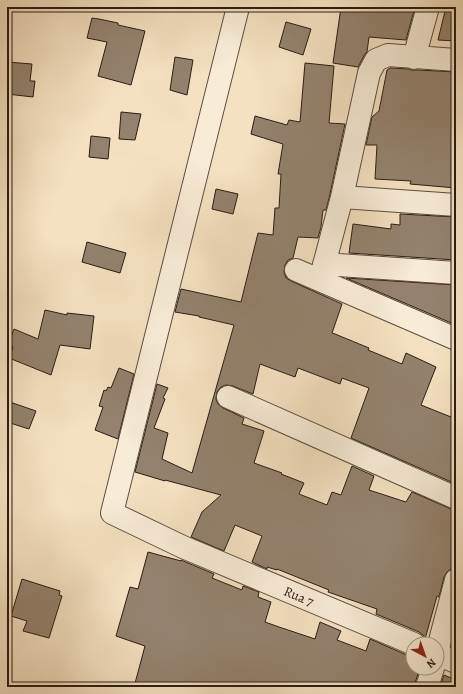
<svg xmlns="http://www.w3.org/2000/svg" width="463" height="694" viewBox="0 0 463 694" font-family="Alegreya,serif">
	<rect width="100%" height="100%" fill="#f5e1c2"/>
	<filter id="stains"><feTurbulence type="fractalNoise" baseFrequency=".005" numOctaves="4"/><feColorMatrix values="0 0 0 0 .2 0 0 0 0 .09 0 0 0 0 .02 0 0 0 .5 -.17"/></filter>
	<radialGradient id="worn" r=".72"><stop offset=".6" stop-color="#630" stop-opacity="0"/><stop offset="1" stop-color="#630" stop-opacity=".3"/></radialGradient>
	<path fill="#94826e" stroke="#2a1c14" d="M341,7H415L406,40L369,37L367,52L365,54L358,67L333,63Z
		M446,7H456V41L438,40Z
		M92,18L99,19L118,23V25L145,31L131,85L98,76L107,42L87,38Z
		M286,22L311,29L303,55L279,47Z
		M175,57L193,60L187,95L170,90Z
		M7,62L32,64L30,81H35L33,97L7,94Z
		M305,63L334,66L329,123L345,124L330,194L326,210H323L321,227L318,238L298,237L293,258L288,260L285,265L284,272L286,278L291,281L342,304L332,333L335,334L369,348L368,350L402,364L406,353L436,367L421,405L456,419V484L351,438L369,388L342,378L340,384L298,368L295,377L260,364L253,394L233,386L226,385L221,387L217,392L216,399L218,404L223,408L244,418L242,424L264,431L254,463L282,473L281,474L304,483L299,494L327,505L332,492L341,495L352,466L374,476L369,490L406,502L412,492L451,509L456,510V552L451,569L447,572L444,577L439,597L437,596L425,639L424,636L419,632L376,614L377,609L328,592L329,590L277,569V570L267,567V569L252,562L262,536L235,525L224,551L191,537L202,512L221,495L165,480V481L135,472L157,384L168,388L163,398L165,399L154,428L168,433L162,459L192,473L234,325L199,317V316L175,312L181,289L241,302L258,233L273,235L275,208H279L281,174H278L283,144L251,134L255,116L287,125L289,120L300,122Z
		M390,68L409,69L411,70H418L456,72V188L410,184L411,181L375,179L377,145H366L372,117L379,111L387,70Z
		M121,112L141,114L135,140L119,139Z
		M91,136L110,138L108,159L89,157Z
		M216,189L238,194L233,214L212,209Z
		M400,214L456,217V260L349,253L353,224L391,229V224L400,225Z
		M87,242L126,253L120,273L82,262Z
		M346,278L456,285V325Z
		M45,310L67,315V313L94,316L90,349L60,345L51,375L9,358L13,347L8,345L14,329L38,339Z
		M119,368L134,374L118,439L95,430L103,407L99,406L104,390L106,391L108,387L111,388Z
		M7,401L36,411L29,429L7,422Z
		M148,552L181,561V560L214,574L212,578L242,590L243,586L259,592L258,597L271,602L265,622L279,627L315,639L320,622L341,631L337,640L366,651L370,639L409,656H413V668H420L415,683V687H134L145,646L116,636L130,587L138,589Z
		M22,579L60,591L59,595L62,596L49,638L23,631L27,621L11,616Z
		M444,675L456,680V687H440Z"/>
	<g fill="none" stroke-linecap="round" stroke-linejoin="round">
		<defs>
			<path id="minor" d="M238,7L112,513L183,547L414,644
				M414,58L428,7
				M342,197L456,205
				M324,264L456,273
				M296,270L456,339
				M320,280L342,197L369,73L376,60L388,55L456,60
				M228,397L456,498
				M437,652L456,580
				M437,654L456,662
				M427,687L433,668"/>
		</defs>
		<use href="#minor" stroke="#5d4d40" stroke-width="24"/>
		<use href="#minor" stroke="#f8ecd7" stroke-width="22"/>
	</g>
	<g text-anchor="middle" stroke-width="3" stroke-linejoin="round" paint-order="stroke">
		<g font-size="14" fill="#2a1c14" stroke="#f8ecd7">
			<text transform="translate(299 596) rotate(23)" y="5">Rua 7</text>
		</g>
	</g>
	<rect width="463" height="694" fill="none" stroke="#f5e1c2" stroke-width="24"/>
	<rect x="8" y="8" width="447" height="678" fill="none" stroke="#2a1c14" stroke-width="2"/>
	<rect x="12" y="12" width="439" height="670" fill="none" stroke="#2a1c14"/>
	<g transform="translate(425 656) rotate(139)"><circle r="19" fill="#f8ecd7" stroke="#a69989"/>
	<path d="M0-3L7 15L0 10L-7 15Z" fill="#8f2418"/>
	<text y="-6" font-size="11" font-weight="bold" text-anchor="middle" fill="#2a1c14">N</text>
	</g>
	<rect width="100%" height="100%" filter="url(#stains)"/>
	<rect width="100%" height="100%" fill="url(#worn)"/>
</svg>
